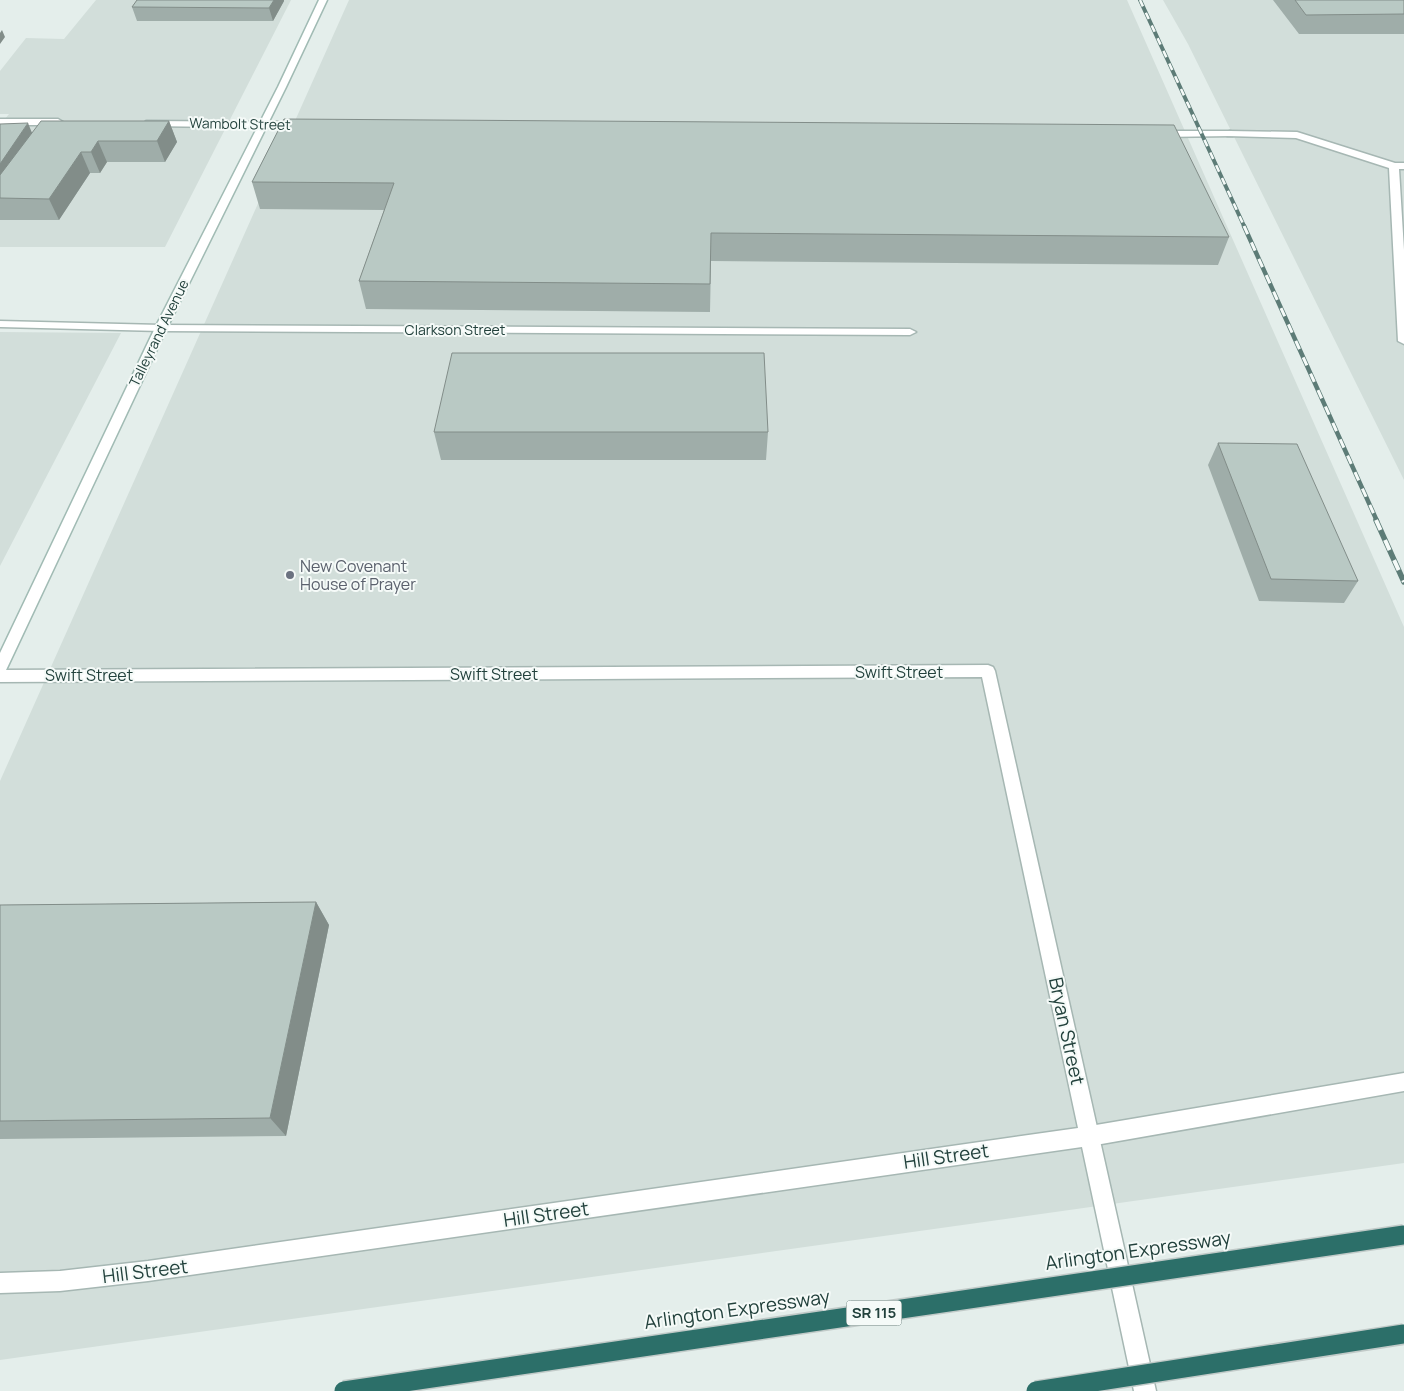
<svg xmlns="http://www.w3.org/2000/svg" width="1404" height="1391" viewBox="0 0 1404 1391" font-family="Manrope,sans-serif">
	<rect width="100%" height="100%" fill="#e4eeeb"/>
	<path fill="#d2deda" d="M96,0H291L165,247H0V125L9,114H0V71L26,38L64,39Z
		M349,0H1127L1404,627V1163L0,1360V781Z
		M1163,0H1404V480L1188,44Z
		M0,332L121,333L0,566Z"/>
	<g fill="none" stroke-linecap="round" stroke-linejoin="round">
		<defs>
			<path id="lane" d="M1230,131L1297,132L1395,163H1404V169H1399L1404,250V344L1398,341L1389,168L1296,138L1227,136V132Z
				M1404,1073V1091L1090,1146L1083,1143L1080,1136L1083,1129L1090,1126Z"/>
			<path id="street" d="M0,119H58L63,122L58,125H0Z
				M146,121L301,122L306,125L301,128L149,126L144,123Z
				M1230,131L1233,132V136L1159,137L1154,134L1159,131Z
				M0,321L161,325L910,329L916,332L910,335L161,331L0,327Z
				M988,665L993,667L995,671L1156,1391H1134L1082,1147L148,1281L60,1291L0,1293V1273L60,1271L148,1261L1078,1128L982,677L0,682V670Z"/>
			<path id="secondary" d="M319,0H327L286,87L167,328L7,668L5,672L0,674V653L155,328L278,87Z"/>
		</defs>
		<use href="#lane" stroke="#a6b7b3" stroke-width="3"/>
		<use href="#street" stroke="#a6b7b3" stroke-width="3"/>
		<use href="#secondary" stroke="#a1bbb4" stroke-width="3"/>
		<use href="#lane" fill="#fff" fill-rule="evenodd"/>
		<use href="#street" fill="#fff" fill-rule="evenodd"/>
		<use href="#secondary" fill="#fff" fill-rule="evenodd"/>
		<defs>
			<path id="rail-far2" d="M1140,0L1245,228"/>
			<path id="rail-far1" d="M1244,226L1377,521"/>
			<path id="rail" d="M1376,520L1404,582"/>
		</defs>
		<use href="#rail-far2" stroke="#5d7c77" stroke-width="4"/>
		<use href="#rail-far1" stroke="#5d7c77" stroke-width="4.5"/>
		<use href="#rail" stroke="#5d7c77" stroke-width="5.5"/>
		<use href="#rail-far2" stroke="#f5faf8" stroke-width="2.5" stroke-dasharray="7" stroke-linecap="butt"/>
		<use href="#rail-far1" stroke="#f5faf8" stroke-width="3" stroke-dasharray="9" stroke-linecap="butt"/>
		<use href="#rail" stroke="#f5faf8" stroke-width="4" stroke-dasharray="11" stroke-linecap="butt"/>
		<defs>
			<path id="highway-bridge" d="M344,1391L1404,1235
				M1036,1391L1404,1334"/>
		</defs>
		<use href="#highway-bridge" stroke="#c1cac8" stroke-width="22" stroke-linecap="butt"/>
		<use href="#highway-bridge" stroke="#2c6f69" stroke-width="19"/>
	</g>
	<path fill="#9fada9" d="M137,0H284V1L273,21H137L132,7Z
		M1273,0H1404V34H1299Z
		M284,119L1229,237L1218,265L711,261L710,312L366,309L359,281L384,210L260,209L252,182Z
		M169,121L177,142L165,162H107L100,173H90L59,220H0V124L32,132Z
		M434,432H768L766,460H441Z
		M1218,443L1358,581L1344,603L1259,601L1208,465Z
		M316,902L329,925L286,1136L0,1139V905Z"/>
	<path fill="#828d89" d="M274,0H284V1L273,21L269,8Z
		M2,30L5,37L0,44V33Z
		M169,121L177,142L165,162L157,141Z
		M28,123L34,138L0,189V164Z
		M98,141L107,162L100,173L91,152Z
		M81,152L90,173L59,220L49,199Z
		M316,902L329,925L286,1136L270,1118Z"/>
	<path fill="#b9c9c4" stroke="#828d89" d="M137,0H274L269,8L132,7Z
		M1295,0H1404V14L1306,15Z
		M284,119L1174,125L1229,237L711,233L710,284L359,281L394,183L252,182Z
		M41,121H169L157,141H98L91,152H81L49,199L0,198V175Z
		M28,123L0,164V124Z
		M452,353H764L768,432H434Z
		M1218,443L1297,444L1358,581L1271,579Z
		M316,902L270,1118L0,1121V905Z"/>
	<circle fill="#6b7280" stroke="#f5faf8" stroke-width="2" cx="290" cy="575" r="5"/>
	<g text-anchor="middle" stroke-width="4" stroke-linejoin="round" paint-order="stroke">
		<g font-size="14" fill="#22413c" stroke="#f5faf8">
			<text transform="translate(240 124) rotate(1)" y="5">Wambolt Street</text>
			<text x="455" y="335">Clarkson Street</text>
			<text transform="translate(159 333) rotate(-64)" y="5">Talleyrand Avenue</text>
		</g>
		<rect fill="#f5faf8" stroke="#617874" stroke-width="1" x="846.5" y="1300.5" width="55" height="25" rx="4"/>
		<g font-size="15" font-weight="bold" fill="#22413c">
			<text x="874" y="1318">SR 115</text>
		</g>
		<g font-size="16" fill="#5b616d" stroke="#f5faf8" text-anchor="start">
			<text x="300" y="572">New Covenant<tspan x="300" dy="18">House of Prayer</tspan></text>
		</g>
		<g font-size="16" fill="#22413c" stroke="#f5faf8">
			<text x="899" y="678">Swift Street</text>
			<text x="494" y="680">Swift Street</text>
			<text x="89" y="681">Swift Street</text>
		</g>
		<g font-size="19" fill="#22413c" stroke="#f5faf8">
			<text transform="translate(1067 1031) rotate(78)" y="7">Bryan Street</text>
			<text transform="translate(946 1156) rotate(-8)" y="7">Hill Street</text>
			<text transform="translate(546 1214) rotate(-8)" y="7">Hill Street</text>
			<text transform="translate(1138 1250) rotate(-8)" y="7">Arlington Expressway</text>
			<text transform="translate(145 1271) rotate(-7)" y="7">Hill Street</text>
			<text transform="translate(737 1309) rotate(-8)" y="7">Arlington Expressway</text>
		</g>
	</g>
</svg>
